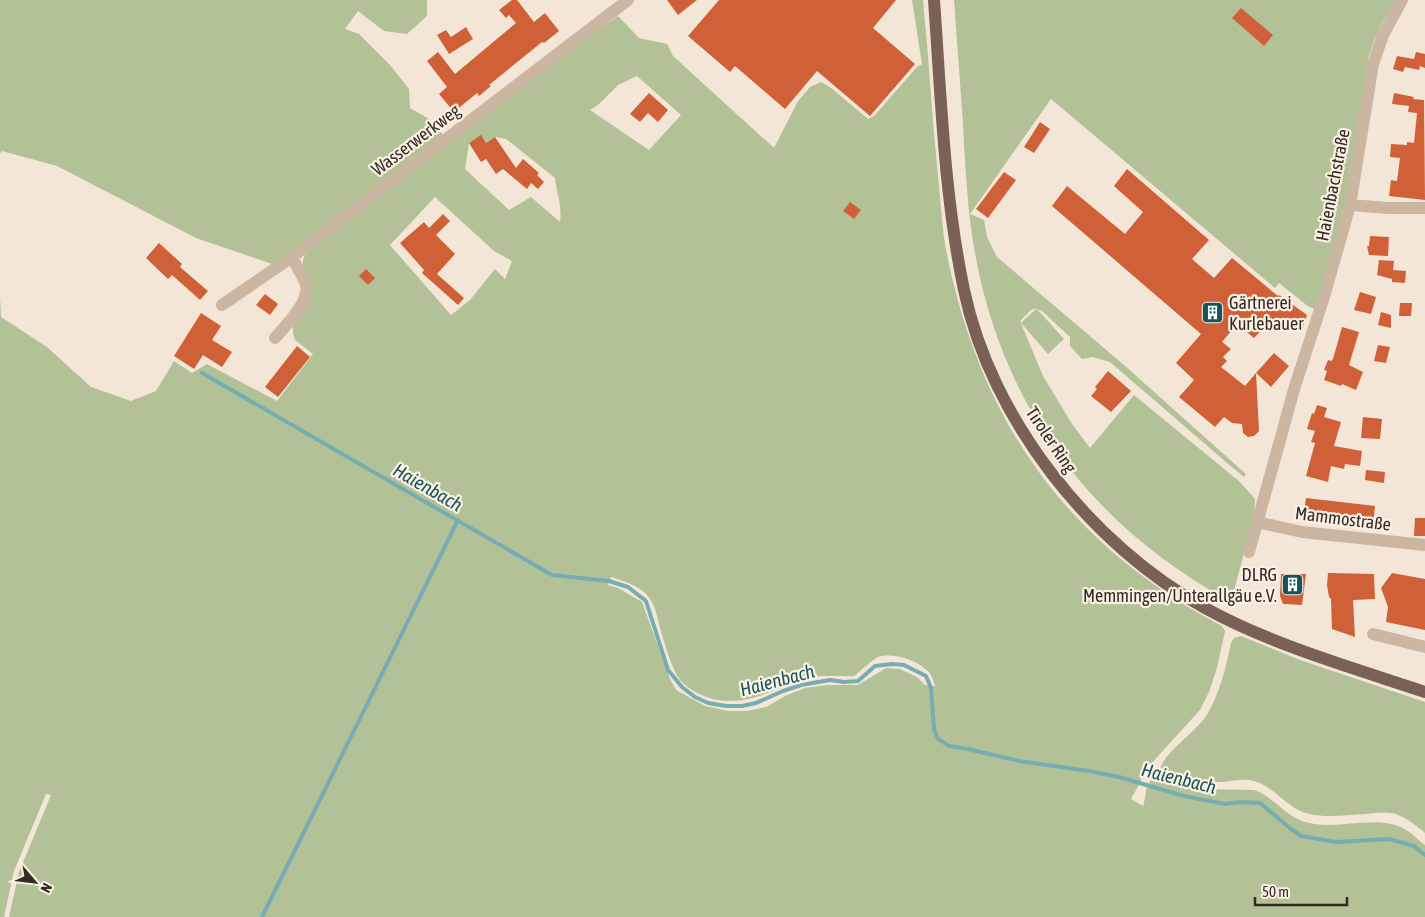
<svg xmlns="http://www.w3.org/2000/svg" width="1425" height="917" viewBox="0 0 1425 917" font-family="'Asap Condensed',sans-serif">
	<rect width="100%" height="100%" fill="#f3e6d7"/>
	<path fill="#b2c296" fill-rule="evenodd" d="M0,0H427V16L407,34L384,31L358,11L345,29L359,34L390,65L409,89L410,108L429,119L444,136L275,265L196,238L57,166L2,151L0,153Z
		M912,0H923C929,59 932,118 938,177C941,203 942,230 947,255C982,425 1069,545 1222,626L1225,631L1217,668L1209,692L1200,710L1148,767L1142,770L1141,781L1131,799L1143,806C1147,795 1144,784 1155,777L1199,789L1254,790C1273,796 1285,816 1305,822C1336,831 1371,815 1401,827C1410,831 1417,839 1425,845V917H9L19,872L51,795L46,794L14,871L4,917H0V297L1,317L47,347L91,387L131,401L156,391L174,361L192,373L207,364L277,401L313,354L295,340L293,333V324L302,310L303,260L305,254L586,38L618,16L639,38L667,44L673,56L774,148L798,101L810,87L821,82L830,87L868,119L874,116L917,67L922,64ZM637,76L681,115L649,150L590,110L598,105L618,85ZM480,136L486,143L495,137L506,139L555,178C557,193 562,207 560,222L531,197L509,210L465,169L469,143ZM435,197L494,251L512,261L505,279L495,269L470,300L451,315L390,245ZM611,577C624,581 643,587 650,599C655,606 657,616 659,624C663,638 672,671 681,681C689,690 705,698 718,700C754,705 772,688 805,679C821,674 837,677 854,676C861,671 870,661 878,657C894,652 918,661 929,672C932,676 934,682 935,686L925,685L917,677L900,669L886,668L858,685H827L805,688L787,695L766,707L747,711H728L705,706L676,690L670,679L642,602L618,588L608,585Z
		M954,0H1396C1384,19 1374,37 1368,59L1346,199L1315,309L1309,307L1279,283L1275,288L1051,99L970,214L984,220L987,237L997,257L1124,365L1246,474L1244,477L1234,469L1110,362L1093,357L1082,359L1070,346V337L1042,311L1037,309L1064,339L1048,354L1021,323L1037,308L1031,310L1020,321L1043,376L1072,424L1090,448L1134,395L1240,482L1255,499L1254,515L1231,602C1089,525 998,402 973,241C967,202 965,163 963,124C960,83 957,41 954,0Z
		M1241,636L1300,660L1425,702V833C1417,826 1407,818 1396,814C1387,812 1375,813 1366,814C1347,815 1327,818 1309,814C1286,809 1275,785 1250,780C1242,779 1232,781 1223,782C1204,782 1177,780 1160,769C1166,750 1197,732 1208,713C1220,692 1226,667 1231,643L1234,638Z"/>
	<g fill="none" stroke-linecap="round" stroke-linejoin="round">
		<path stroke="#74aeb2" stroke-width="4" d="M202,373L552,575L609,581L628,587L646,601L668,670L682,687L695,697L708,703L726,706H742L756,703L783,691L801,685L830,680L844,682L858,681L875,666L892,664L904,665L926,676L931,688L934,729L938,739L949,746L968,749L1019,761L1089,771L1119,777L1184,796L1225,804L1241,802L1260,803L1291,829L1301,836L1336,842L1389,839L1414,846L1425,855
			M262,917L458,520"/>
	</g>
	<path fill="#cf6038" d="M512,0H517L534,22L545,13L559,31L544,43L542,42L489,85L491,86L479,96L477,93L454,112L439,94L447,87L427,61L438,52L455,74L516,23L509,15L506,18L499,10Z
		M667,0H697L678,15Z
		M719,0H896L873,28L915,64L870,116L817,71L785,109L735,66L730,72L688,36Z
		M1241,8L1273,35L1264,46L1232,18Z
		M466,27L473,39L449,54L437,35L446,30L451,37Z
		M1416,52L1425,54V68L1420,66L1419,70L1405,67L1403,72L1393,69L1397,56L1414,59Z
		M649,93L668,110L658,122L648,113L640,122L630,114Z
		M1394,93L1414,97L1413,99L1424,100L1425,200L1389,196L1391,180L1397,181L1400,158L1390,157L1391,144L1407,145V142L1414,143L1417,113L1408,112L1409,106L1392,104Z
		M1040,122L1050,129L1034,153L1024,147Z
		M481,135L486,143L495,137L516,168L523,159L539,173L537,175L544,182L538,189L531,183L527,189L503,169L496,174L486,159L481,162L469,143Z
		M1127,169L1209,240L1192,259L1214,278L1232,258L1278,296L1279,295L1307,315L1302,330L1289,319L1283,328L1272,319L1254,338L1237,324L1222,342L1231,349L1223,357L1227,361L1221,367L1245,386L1256,373L1259,431L1254,436L1248,437L1243,433L1242,424L1232,423L1224,417L1215,427L1179,397L1194,380L1176,363L1201,334L1052,206L1067,186L1125,234L1143,212L1114,186Z
		M1004,172L1016,180L988,218L976,209Z
		M850,202L861,210L854,219L843,211Z
		M443,214L450,221L436,235L455,254L437,274L464,298L458,305L422,273L424,270L400,243L424,222L429,228Z
		M1370,236L1389,237L1388,256L1369,255L1367,246H1369Z
		M159,243L182,264L180,267L208,291L200,300L172,275L168,279L146,258Z
		M1379,260L1394,261L1393,270L1406,271L1405,283L1392,282V279L1377,275Z
		M366,269L375,278L368,285L359,276Z
		M1360,292L1376,297L1371,314L1354,310Z
		M265,294L278,304L270,315L256,305Z
		M1400,303H1412L1411,316H1399Z
		M1381,312L1391,315V328L1378,325Z
		M201,313L221,326L212,340L232,352L222,367L203,355L194,369L174,356Z
		M1342,327L1359,332L1349,365L1363,372L1356,390L1342,384L1341,386L1324,380L1327,371L1324,370L1328,360L1331,361L1333,359Z
		M1378,345L1390,347L1386,363L1374,361Z
		M297,346L310,357L278,397L265,387Z
		M1274,353L1289,366L1271,387L1256,373Z
		M1108,371L1131,391L1111,412L1091,396L1097,389L1095,387Z
		M1317,405L1327,408L1324,417L1341,422L1334,446L1362,451L1360,466L1345,464L1344,469L1331,466L1328,482L1306,476L1315,443L1311,442L1315,431L1307,429L1312,413L1314,414Z
		M1363,417L1382,419L1380,439L1361,438Z
		M1366,470L1385,472L1384,483L1365,480Z
		M1306,498L1375,506L1373,525L1303,518Z
		M1415,518H1425V536H1414Z
		M1328,573L1374,574L1375,599L1353,600L1355,637L1332,629L1331,599L1329,597L1327,585Z
		M1392,573L1425,579V630L1386,622L1388,607L1381,588Z
		M1281,574H1306L1302,605L1283,604L1280,596Z"/>
	<g fill="none" stroke-linecap="round" stroke-linejoin="round">
		<path stroke="#cbb6a2" stroke-width="12" d="M1350,205L1388,208H1425
			M222,305L292,257L628,0
			M275,338C285,326 310,302 306,285C303,276 296,266 292,257
			M1257,522L1302,532L1425,545
			M1249,552L1295,386L1324,297L1350,205L1373,64L1383,35L1402,0
			M1373,634L1425,647"/>
		<path stroke="#796255" stroke-width="12" d="M934,0C941,97 944,195 964,290C991,419 1091,545 1205,608C1272,645 1353,668 1425,692"/>
	</g>
	<defs>
		<symbol id="building-square" viewBox="-11 -11 22 22"><rect x="-9" y="-9" width="18" height="18" rx="4" fill="#18545a" stroke="#faf0e3"/><path d="M-4-6H4V6H1V3H-1V6H-4ZM-2.5-4.3h1.7v1.8h-1.7ZM.8-4.3h1.7v1.8H.8ZM-2.5-1h1.7V.8h-1.7ZM.8-1h1.7V.8H.8Z" fill="#fff"/></symbol>
	</defs>
	<g fill-rule="evenodd">
		<use href="#building-square" x="1200" y="300" width="25" height="25"/>
		<use href="#building-square" x="1280" y="572" width="25" height="25"/>
	</g>
	<g text-anchor="middle" stroke-width="4.5" stroke-linejoin="round" paint-order="stroke">
		<g font-size="18" fill="#352b25" stroke="#faf0e3">
			<text transform="translate(416 140) rotate(-37)" y="6">Wasserwerkweg</text>
			<text transform="translate(1333 185) rotate(-79)" y="6">Haienbachstraße</text>
			<text transform="translate(1051 440) rotate(56)" y="6">Tiroler Ring</text>
			<text transform="translate(1343 519) rotate(7)" y="6">Mammostraße</text>
		</g>
		<g font-size="18" fill="#352b25" stroke="#faf0e3" text-anchor="start">
			<text x="1229" y="309">Gärtnerei<tspan x="1229" dy="21">Kurlebauer</tspan></text>
			<text x="1277" y="581" text-anchor="end">DLRG<tspan x="1277" dy="21">Memmingen/Unterallgäu e.V.</tspan></text>
		</g>
		<g font-size="19" font-style="italic" fill="#18545a" stroke="#faf0e3">
			<text transform="translate(428 487) rotate(30)" y="7">Haienbach</text>
			<text transform="translate(777 680) rotate(-15)" y="7">Haienbach</text>
			<text transform="translate(1179 778) rotate(14)" y="7">Haienbach</text>
		</g>
	</g>
	<g transform="translate(35 882) rotate(118)" stroke="#faf0e3" stroke-width="4" paint-order="stroke">
	<path d="M0-4L9 19L0 12L-9 19Z" fill="#352b25"/>
	<text y="-8" font-size="14" font-weight="bold" text-anchor="middle" fill="#352b25">N</text>
	</g>
	<path d="M1255 897v8h92v-8" fill="none" stroke="#352b25" stroke-width="2.5"/>
	<text x="1262" y="897" font-size="15" fill="#352b25" stroke="#faf0e3" stroke-width="4" paint-order="stroke">50 m</text>
</svg>
